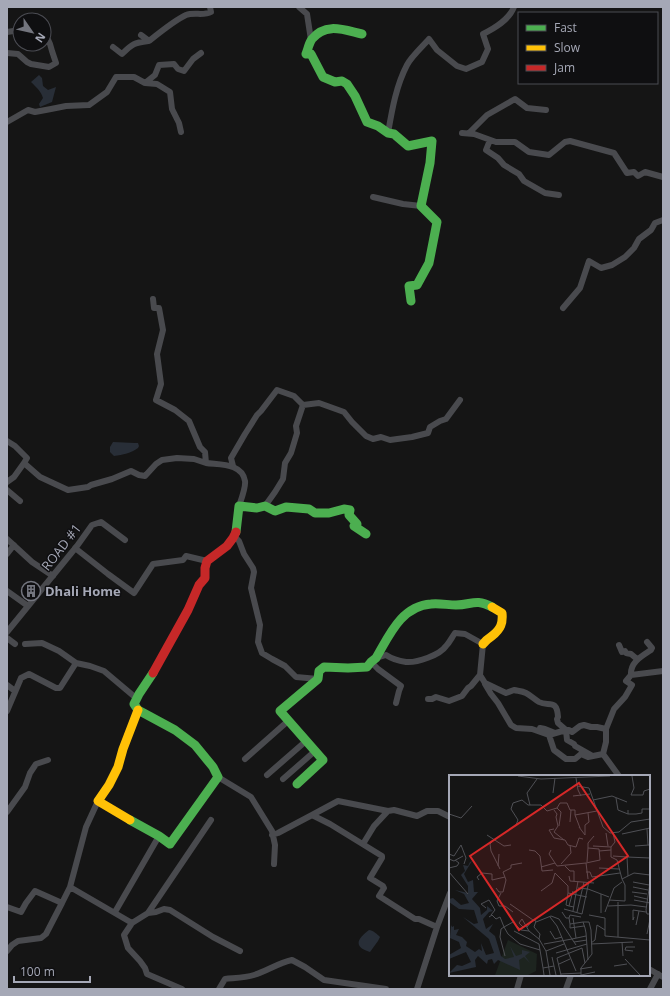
<svg xmlns="http://www.w3.org/2000/svg" width="670" height="996" viewBox="0 0 670 996" font-family="'Open Sans',sans-serif">
	<rect width="100%" height="100%" fill="#151515"/>
	<path fill="#282e37" d="M39,75L42,78L43,86L48,90L56,87L52,102L40,107L39,104L43,98C41,91 36,87 31,82Z
		M113,442L135,443H138L139,446L138,448C131,453 123,455 114,456L110,452V447Z
		M369,930C373,930 377,934 380,937L378,941L370,952C353,947 357,939 369,930Z"/>
	<g fill="none" stroke-linecap="round" stroke-linejoin="round">
		<path stroke="#494a4e" stroke-width="6" d="M299,7L307,14L311,40
			M7,32L20,30
			M141,35L149,41C159,33 175,20 186,15C194,12 204,16 211,12L210,7
			M113,47L122,54C133,43 134,43 149,41
			M7,53L18,54L27,62L31,64L49,67L56,63L52,51L50,44L44,31
			M145,83L157,84L170,92L172,109L179,123L181,132
			M7,122L28,110L35,112L51,109L66,106L89,105L107,92L116,77H134L145,83L155,75L159,65L174,64L178,69L184,71L193,59L201,53
			M388,133C392,110 396,86 407,65C411,57 423,46 429,39L437,50L457,66L466,69L482,62L488,49L483,34C495,28 509,20 514,7
			M462,133L474,134L496,142H515L529,152L549,155L565,142L570,141L614,153L627,173L634,172L638,176L645,172L663,177
			M469,133L487,115L515,99L527,108L546,110
			M490,140L486,150L498,158L504,165L519,174L524,181L545,193L559,195
			M373,197L403,204L421,206
			M153,299L154,308H159L163,330L157,354L161,384L156,400L175,410L189,421L200,447L205,452L206,463C220,465 242,463 245,481C246,487 241,500 239,506
			M563,308L580,288L589,261L601,268L612,265L625,257L634,248L639,239L651,230L655,223L663,220
			M7,441L15,446L27,458L24,463
			M233,466L231,458L245,434L257,415L261,411L277,390L294,396L303,405L319,403L344,412L352,422L366,436L373,439L381,437L390,440L412,437L428,433L430,427L440,421L446,419L460,400
			M7,482L14,477L24,463L40,477L68,490L88,487L91,485L112,479L131,471L139,475L145,476L156,464L162,460L177,458L194,459L206,463
			M7,490L20,501
			M265,506L275,492L283,479L285,463L291,453L297,433L296,426L303,405
			M234,536L239,541L244,554L253,568L254,572L251,588L260,625L258,642L262,653L272,659L285,666L296,677L318,679
			M7,539L32,562L53,576
			M75,548L108,574L134,593L153,564L183,560L186,556L207,561
			M7,554L14,545
			M7,591L28,606
			M7,632L77,546L92,525L101,522L125,540
			M7,638L15,644
			M25,644L42,643L59,651L76,663L90,666L104,671L136,698
			M619,645L622,652L625,651L626,653L631,654L637,659
			M376,658L386,655C392,659 399,661 406,662C417,663 440,655 446,646C450,642 452,637 455,633L465,634L483,644L480,675L485,683L506,693L514,690C518,691 522,691 526,693C530,695 534,699 539,702C548,707 557,698 558,717L557,719L558,723L566,730H569L572,732L580,726L584,725L591,727H597L606,729
			M371,662L378,669L401,686L399,691L396,703
			M631,675C630,662 642,656 651,650L652,648L647,642
			M485,684L491,694L498,703L511,725L516,728L532,729L549,735L554,750L566,759H575L581,754L588,757L603,754
			M7,685L15,691
			M428,699H432L436,697L449,701L462,696L468,688L471,686L480,675
			M7,711L21,678L29,674L56,688H60L76,663
			M540,728L545,729L555,733
			M549,735L566,730L567,740L574,744L575,746L591,755
			M245,759L288,721
			M267,775L306,741
			M619,776L603,754L606,742V729L614,709L625,697L632,685L626,681L631,675L663,671
			M218,777L251,797L272,831L275,845L274,864
			M283,779L315,751
			M388,811L338,801L312,815L330,824L382,856V858L370,878L383,886L384,888L379,896L415,919H419L437,927
			M7,812L25,787L30,773L36,764L48,760
			M272,835L278,833L312,815
			M363,844L374,826L388,811L394,810L417,816L427,811H438L450,817
			M70,887L86,827L98,801
			M7,907L21,912L26,903L35,891L62,903L70,887L132,923L124,935L128,948L140,961L145,968L147,974L182,989
			M115,912L159,836
			M148,913L156,912L164,909L170,910L213,937L240,951
			M132,923L148,913L211,820
			M7,951L12,945L18,941L41,938L46,934L62,903
			M649,969L663,977
			M219,989L225,979C234,978 245,978 254,975C267,971 278,963 292,960L305,967L324,980L386,989
			M417,989L437,927L450,893
			M517,989L521,975
			M566,989L571,975
			M650,989L658,974"/>
		<path stroke="#4caf50" stroke-width="9" d="M362,34C344,30 326,22 312,39C309,43 308,49 306,54H311L323,77L335,82L342,81L347,84L355,96L367,122L378,126L388,133L394,134L408,146L432,141L430,163L421,206L437,222L429,263L417,285L409,286L411,301
			M236,532L239,506L257,508L265,506L275,511L286,507L309,509L315,513H329L344,509L350,510L349,515L357,524L354,526L366,534
			M297,784L323,760L280,711L318,679L319,671L324,667L348,668L367,667L371,662L376,658C389,636 401,606 431,604C439,603 448,605 456,605C472,605 475,598 492,607
			M130,820L159,836L170,844L218,777L213,767L195,745L175,730L138,710L134,704L139,694L153,673"/>
		<path stroke="#ffc107" stroke-width="9" d="M483,644C486,640 489,638 492,636C501,629 503,623 502,613L492,607
			M130,820L98,801L109,785L118,767L123,749L138,710"/>
		<path stroke="#c62828" stroke-width="9" d="M153,673L188,610L199,585L205,578V568L207,561L227,546L233,538L236,532"/>
	</g>
	<defs>
		<symbol id="building-ring" viewBox="-11 -11 22 22"><circle r="9.5" fill="#0f0f11" stroke="#73757e" stroke-width="1.5"/><path d="M-4-6H4V6H1V3H-1V6H-4ZM-2.5-4.3h1.7v1.8h-1.7ZM.8-4.3h1.7v1.8H.8ZM-2.5-1h1.7V.8h-1.7ZM.8-1h1.7V.8H.8Z" fill="#73757e"/></symbol>
	</defs>
	<g fill-rule="evenodd">
		<use href="#building-ring" x="20" y="580" width="22" height="22"/>
	</g>
	<g text-anchor="middle" stroke-width="3" stroke-linejoin="round" paint-order="stroke">
		<g font-size="13" fill="#a5a8b6" stroke="#0f0f11">
			<text transform="translate(61 547) rotate(-52)" y="5">ROAD #1</text>
		</g>
		<g font-size="13" font-weight="bold" fill="#a5a8b6" stroke="#0f0f11" text-anchor="start">
			<text x="45" y="596">Dhali Home</text>
		</g>
	</g>
	<g transform="translate(449 775)">
		<rect width="201" height="201" fill="#151515"/>
		<path d="M59,165L88,179L87,196L79,200H46Z" fill="#1d241f"/>
		<path d="M32,82L23,86L15,99L19,107L24,105L25,117H29L23,124L31,133L32,140L38,135V131L44,136L40,137L34,144L37,154L44,149L40,156L46,161L52,181L56,184L65,182L61,171L67,181L73,179V175L81,177L76,181L81,188L75,182L70,185L71,195L49,185L45,189L43,184L39,185L38,189L29,181L26,185L27,192L0,198L8,190L13,191L22,187L17,177L0,184V180L12,173L10,167L1,163L2,150L3,152L5,151V155L10,154L7,160L13,162L18,167L17,171L26,177L30,174L33,176L32,168L37,180L45,178L40,164L14,142L25,149L29,148L25,135L10,134L0,127V124L4,123L12,130L20,128L15,119L6,115L19,118V111L12,100L16,96L14,90L19,91L21,87Z" fill="#282e37"/>
		<path fill="none" stroke="#4f5055" stroke-width="1" d="M69,1L92,4L161,1M183,1L185,13L182,20H194L195,16L201,14M127,3L129,15L132,21M128,11L140,13L154,52L161,58L170,57L182,47L201,44M104,18L106,3M124,21L141,19M167,23L169,35L179,39M144,25L163,21L178,27M81,30L78,18L88,4M108,33L112,37L110,51M105,35L108,39L107,42L109,51L105,57L115,65M179,35V39H187L193,38V34H201M0,39L12,43L23,31M126,40L131,53M121,47L122,35M67,50L69,45L62,34L64,28L73,25L79,30H92L98,36L108,33L111,28H118L121,35H126V40L148,36M130,52L136,60V50L140,47L139,38M105,54L100,55L105,63L116,65L119,70L127,72L130,63L134,64M198,54L199,70M157,58L159,71M164,58L166,67L162,72V82L168,85L173,104M173,59L201,53M38,60L55,71L62,70M44,66L41,69L42,76L51,94M144,71L162,72M186,71L200,70M139,73V68L145,61M80,75L86,76L91,81L93,96L104,95M102,75L100,79L108,91L137,88L151,85L150,74L139,73L138,87M150,76L162,75M0,79L5,81L12,70L17,83L15,89M164,81L178,82M0,84L5,86L14,81M137,88L139,104M112,89L122,78L121,70M49,91L50,79M116,91L121,96H125V106M92,92L106,88M0,93L8,91L10,88L6,85M150,93L170,94M0,97L19,119M137,97H141L143,102L171,98M106,98L119,111V118L138,122M120,101L121,106L145,108M179,101L178,82L201,83M30,105L28,102L33,98L43,99V105L56,102M184,107L200,110M201,107L197,135L198,139H201M184,112L199,115M47,113L50,117H54L57,105L54,97L62,93V90L73,88M129,113L139,114L160,122M92,116L103,108L106,98M124,116L120,131L125,132M183,117L198,119M52,118L48,126L50,131H56L64,137M119,118L117,130L120,131M152,119V138M185,121L198,124M160,125L176,126V110L173,104L185,98L201,100M185,125L201,128M169,127V162M61,129L84,145L78,152M182,130L197,132M159,131L182,130M37,133L32,129L40,125L46,135L42,140M115,134L133,139L140,106M124,136L129,106M113,137L117,143H120L121,149M128,137L135,107M156,137L165,113L173,107M140,140L156,143V155M40,142L43,140L47,144L51,142L55,152L52,154L51,162L56,181M101,142L108,151L127,196M185,142L184,145V135L197,137M120,143L121,140L132,142M124,143L127,163M84,145L87,146L85,152L91,159L90,164L97,176L115,169M87,147L102,141L110,144L123,164L95,169M187,150L190,136M135,151L121,153V149L134,147L136,153L137,158L139,185M74,152L70,148L73,144L80,156L90,164M65,156L90,169L94,193M80,156L72,155L64,147L55,152L59,159L71,169L91,175M101,156L106,164L113,162M198,159L201,144M125,167L138,165M173,167L174,181M142,168L146,165L148,150L156,155V161L201,165M142,169L184,167M127,170L123,164L137,161M97,176L101,200M184,176L176,175L177,172H186M107,178L138,169M103,182L107,200M176,184L191,200M110,189L121,184M165,191L178,189M131,194L143,192M112,199L132,198M95,200L94,193L105,191M112,200L108,183L133,173L136,188M132,200V193L143,179L142,155L140,147H134M132,200L146,197"/>
		<path fill="#d62828" fill-opacity="0.15" stroke="#d62828" stroke-width="2" d="M130,8L179,81L70,155L21,81Z"/>
		<rect width="201" height="201" fill="none" stroke="#a5a8b6" stroke-width="2"/>
	</g>
	<rect width="670" height="996" fill="none" stroke="#a5a8b6" stroke-width="16"/>
	<rect x="518" y="12" width="140" height="72" fill="#0f0f11" stroke="#4b4c53"/>
	<rect x="526" y="25" width="20" height="6" fill="#4caf50" stroke="#4b4c53"/>
	<text x="554" y="32" font-size="12" fill="#a5a8b6">Fast</text>
	<rect x="526" y="45" width="20" height="6" fill="#ffc107" stroke="#4b4c53"/>
	<text x="554" y="52" font-size="12" fill="#a5a8b6">Slow</text>
	<rect x="526" y="65" width="20" height="6" fill="#c62828" stroke="#4b4c53"/>
	<text x="554" y="72" font-size="12" fill="#a5a8b6">Jam</text>
	<g transform="translate(32 32) rotate(124)"><circle r="19" fill="#0f0f11" stroke="#4b4c53"/>
	<path d="M0-3L7 15L0 10L-7 15Z" fill="#73757e"/>
	<text y="-6" font-size="11" font-weight="bold" text-anchor="middle" fill="#a5a8b6">N</text>
	</g>
	<path d="M14 976v6h76v-6" fill="none" stroke="#a5a8b6" stroke-width="2"/>
	<text x="20" y="976" font-size="12" fill="#a5a8b6" stroke="#0f0f11" stroke-width="3" paint-order="stroke">100 m</text>
</svg>
